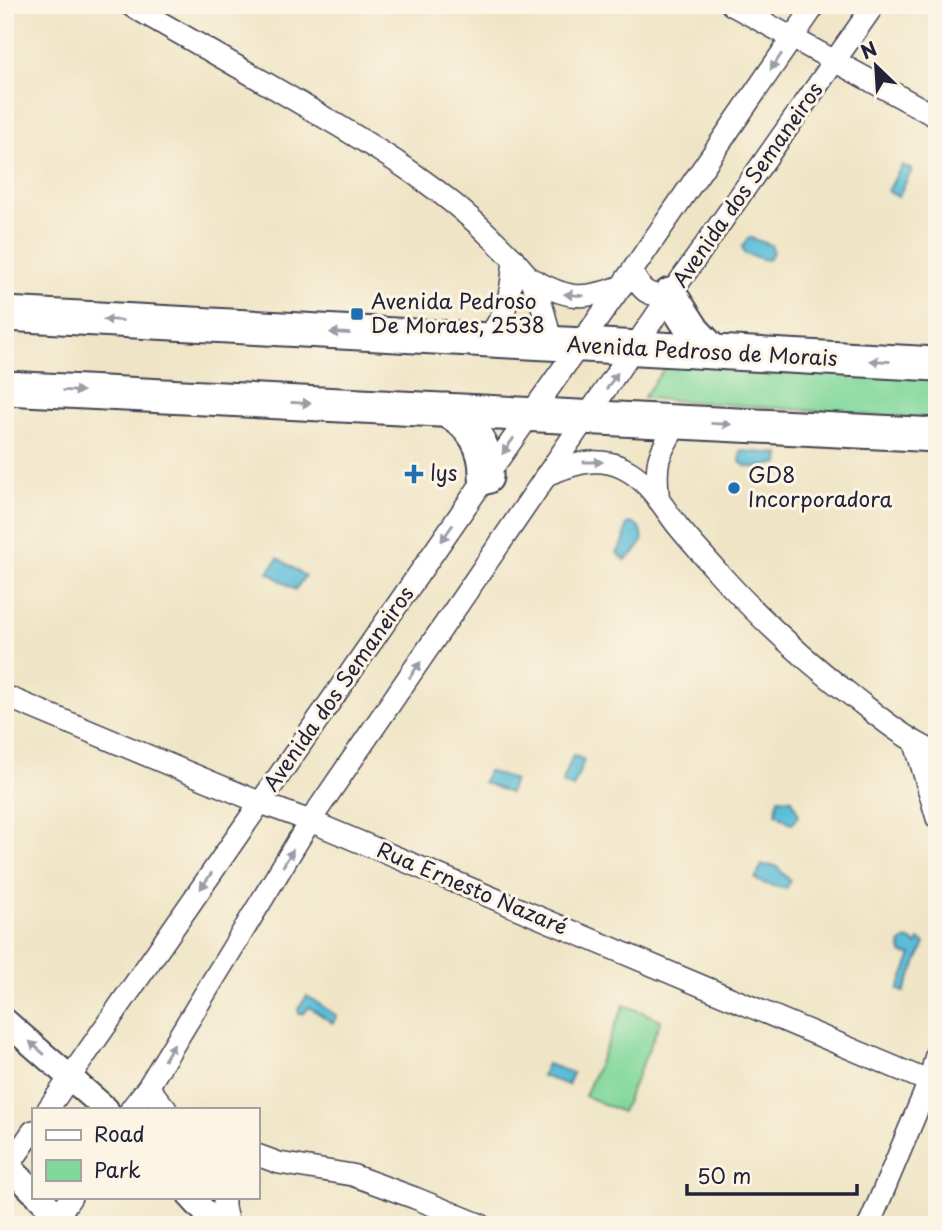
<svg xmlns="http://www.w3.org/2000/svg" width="942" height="1230" viewBox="0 0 942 1230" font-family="'Playpen Sans',sans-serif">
	<rect width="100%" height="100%" fill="#fcf5e5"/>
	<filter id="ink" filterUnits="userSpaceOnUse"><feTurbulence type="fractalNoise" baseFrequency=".0143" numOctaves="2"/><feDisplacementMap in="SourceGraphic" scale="14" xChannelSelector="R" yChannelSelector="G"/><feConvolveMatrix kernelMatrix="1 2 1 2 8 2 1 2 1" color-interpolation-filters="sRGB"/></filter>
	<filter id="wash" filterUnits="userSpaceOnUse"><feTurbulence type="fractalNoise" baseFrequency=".00686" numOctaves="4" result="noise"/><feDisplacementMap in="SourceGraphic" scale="28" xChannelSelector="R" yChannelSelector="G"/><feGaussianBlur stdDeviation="1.57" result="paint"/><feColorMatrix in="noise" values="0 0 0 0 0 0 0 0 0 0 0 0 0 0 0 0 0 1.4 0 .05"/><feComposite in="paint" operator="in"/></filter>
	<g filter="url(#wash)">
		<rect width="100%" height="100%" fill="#efe5c6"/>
		<path fill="#82d89c" stroke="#527d6c" stroke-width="2" d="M671,359L937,373V420L643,398Z
			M624,1005L661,1020L622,1112L585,1096Z"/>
		<path fill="#5abdd8" stroke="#3e708a" stroke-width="2" d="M902,165L912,170L898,197L888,191Z
			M751,238L771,245L773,251L770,259L766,260L745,254L742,247L747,239Z
			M741,451L780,454L779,463C766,465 750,472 740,462Z
			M630,523C642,525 646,538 639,547C636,552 630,556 625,560L617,553L624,541L627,524Z
			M278,558L305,576L295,590L268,572Z
			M573,755L584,760L573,788L562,783Z
			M488,771L514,780L509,793L483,782Z
			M778,798L792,799L799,815L792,824L776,813Z
			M762,865L776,866L790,881L786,889C775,886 764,885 755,879Z
			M907,939L912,941L916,945L919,940L925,943L904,992L898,990L912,955L903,954L900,947L901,943Z
			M307,996L337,1016L333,1023L309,1007L304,1013L299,1014L298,1009Z
			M547,1064L573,1073L568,1085L542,1076Z"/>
	</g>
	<g filter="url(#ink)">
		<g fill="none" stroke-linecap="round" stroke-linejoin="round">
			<defs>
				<path id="minor" d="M130,5C196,43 262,80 327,119C387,154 445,191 494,240C505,251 517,262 527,275C541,295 547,320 551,344
					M732,5L937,117
					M632,271C641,291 647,297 670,295
					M528,277C567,298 579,302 622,286
					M485,341C508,313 511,295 514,259
					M546,475C571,465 596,455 623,468C648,480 661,504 677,525C689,540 703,555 716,570C759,618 809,664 861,703C885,722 909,741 937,753
					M659,501C654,461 658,455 678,422
					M5,696L261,803L310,821L937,1085
					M915,743L937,818
					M148,1087L166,1109
					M48,1109L486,477L632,271L815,5
					M131,1109L148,1087L310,821L670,295L874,5
					M257,1155L279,1163L352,1175L415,1198L481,1225
					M5,1171L33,1131
					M224,1197V1207L228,1225
					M52,1225L71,1197
					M869,1225L929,1082L937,1051"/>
				<path id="tertiary" d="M5,1021L106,1109
					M5,1163L33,1191
					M39,1197L68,1225
					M191,1197L217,1225"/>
				<path id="trunk" d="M670,295L694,332L713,352
					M5,314L937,364
					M5,388L937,435
					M446,410C473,423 487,448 486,477"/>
			</defs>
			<use href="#minor" stroke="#413f50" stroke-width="24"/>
			<use href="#tertiary" stroke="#413f50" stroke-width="28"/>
			<use href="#trunk" stroke="#413f50" stroke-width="37"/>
			<use href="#minor" stroke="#fff" stroke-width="21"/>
			<use href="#tertiary" stroke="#fff" stroke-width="24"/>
			<use href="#trunk" stroke="#fff" stroke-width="33"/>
		</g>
		<defs><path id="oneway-solid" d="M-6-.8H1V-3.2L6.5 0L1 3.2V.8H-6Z" transform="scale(1.75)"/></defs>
		<g fill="#9c9ca7">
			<use href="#oneway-solid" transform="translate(776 62) rotate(124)"/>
			<use href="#oneway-solid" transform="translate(574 295) rotate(-175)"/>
			<use href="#oneway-solid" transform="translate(113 320) rotate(-177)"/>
			<use href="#oneway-solid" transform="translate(340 333) rotate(-177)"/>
			<use href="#oneway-solid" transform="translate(880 361) rotate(-177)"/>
			<use href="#oneway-solid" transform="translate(612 381) rotate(-56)"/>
			<use href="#oneway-solid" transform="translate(73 391) rotate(3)"/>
			<use href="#oneway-solid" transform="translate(301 403) rotate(3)"/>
			<use href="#oneway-solid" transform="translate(721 424) rotate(3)"/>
			<use href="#oneway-solid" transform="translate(508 446) rotate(125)"/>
			<use href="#oneway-solid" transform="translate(593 462)"/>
			<use href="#oneway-solid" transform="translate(447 533) rotate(125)"/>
			<use href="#oneway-solid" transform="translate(415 670) rotate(-55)"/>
			<use href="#oneway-solid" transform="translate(288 858) rotate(-59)"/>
			<use href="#oneway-solid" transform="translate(206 881) rotate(125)"/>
			<use href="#oneway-solid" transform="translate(37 1048) rotate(-139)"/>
			<use href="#oneway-solid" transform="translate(169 1052) rotate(-59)"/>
		</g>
	</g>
	<g fill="#1f6fb2" stroke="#fcf5e5" stroke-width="2.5">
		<rect x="350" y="307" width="14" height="14" rx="3.5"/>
		<path d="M410.5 463.5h7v7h7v7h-7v7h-7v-7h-7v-7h7z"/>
		<circle cx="734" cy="488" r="7"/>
	</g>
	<g text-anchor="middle" stroke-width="6" stroke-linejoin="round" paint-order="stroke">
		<g font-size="21" fill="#22223b" stroke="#fcf5e5">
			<text transform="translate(748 185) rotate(-55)" y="7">Avenida dos Semaneiros</text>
			<text transform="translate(702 352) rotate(3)" y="7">Avenida Pedroso de Morais</text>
			<text transform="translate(339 689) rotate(-55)" y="7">Avenida dos Semaneiros</text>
			<text transform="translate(472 889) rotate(23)" y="7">Rua Ernesto Nazaré</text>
		</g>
		<g font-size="21" fill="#22223b" stroke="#fcf5e5" text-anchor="start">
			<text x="371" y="309">Avenida Pedroso<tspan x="371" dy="24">De Moraes, 2538</tspan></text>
			<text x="430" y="481">lys</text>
			<text x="748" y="483">GD8<tspan x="748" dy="24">Incorporadora</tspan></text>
		</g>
	</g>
	<rect width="942" height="1230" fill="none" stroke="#fcf5e5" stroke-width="28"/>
	<rect x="32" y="1108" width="228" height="91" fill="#fcf5e5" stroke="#a5a1a1" stroke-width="2"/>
	<rect x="46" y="1130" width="35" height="10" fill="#ffffff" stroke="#a5a1a1" stroke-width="2"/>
	<text x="94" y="1142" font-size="21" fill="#22223b">Road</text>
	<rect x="46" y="1160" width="35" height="21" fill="#82d89c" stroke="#a5a1a1" stroke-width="2"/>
	<text x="94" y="1178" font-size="21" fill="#22223b">Park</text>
	<g transform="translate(876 66) rotate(335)" stroke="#fcf5e5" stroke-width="5" paint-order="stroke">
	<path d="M0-5L12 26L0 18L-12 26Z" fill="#22223b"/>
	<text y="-10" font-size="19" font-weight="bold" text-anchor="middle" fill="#22223b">N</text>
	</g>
	<path d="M687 1184v10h170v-10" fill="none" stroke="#22223b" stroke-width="3.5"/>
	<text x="697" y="1184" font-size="21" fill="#22223b" stroke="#fcf5e5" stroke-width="5" paint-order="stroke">50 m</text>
</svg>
